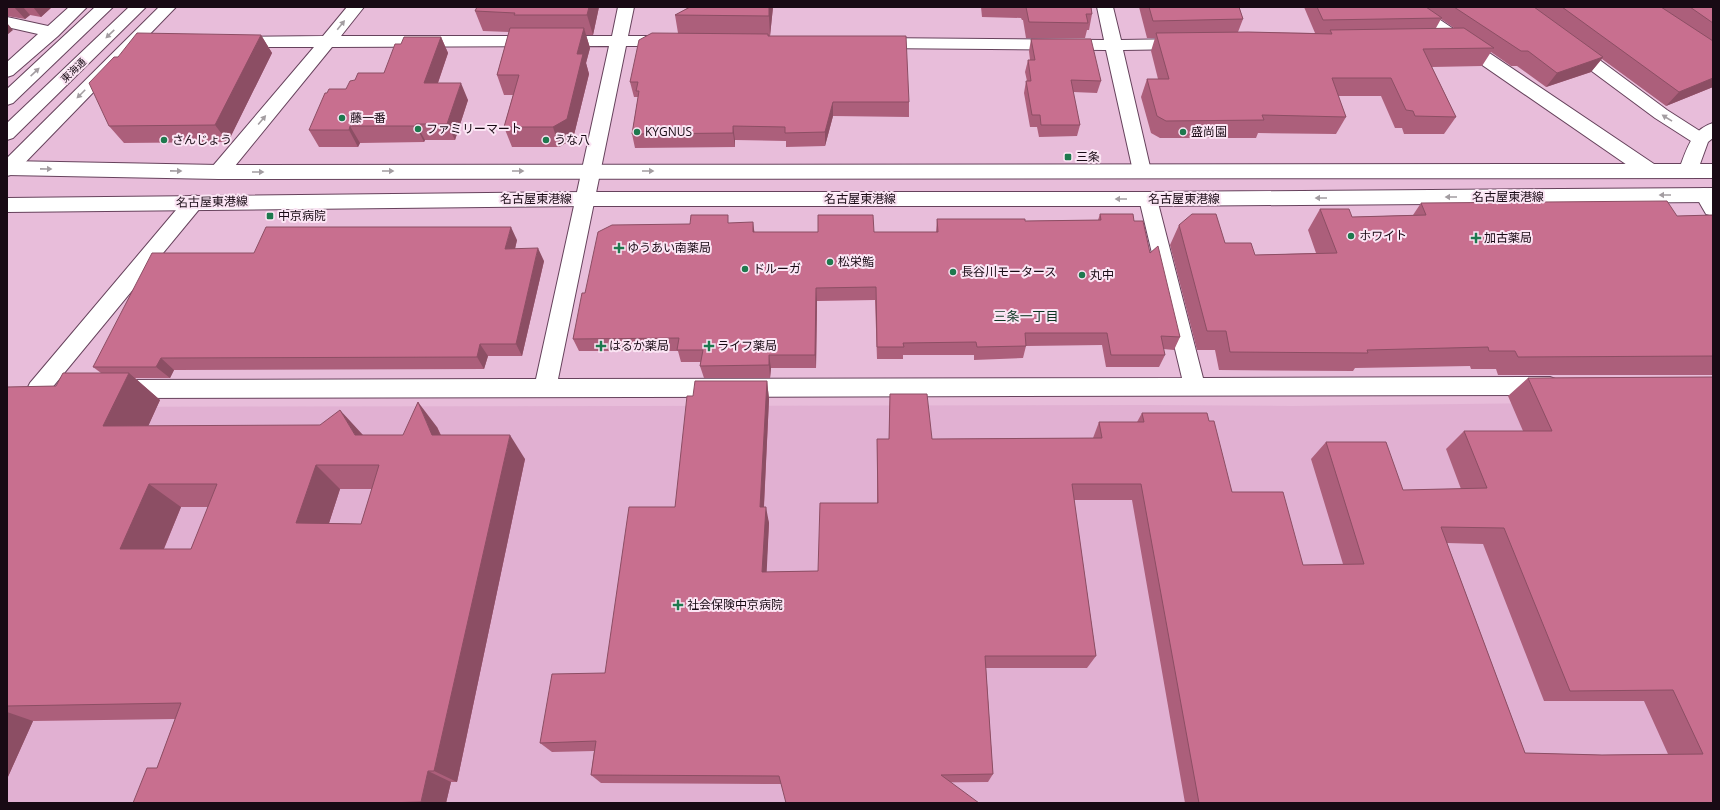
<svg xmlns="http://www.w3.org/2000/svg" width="1720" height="810" viewBox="0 0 1720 810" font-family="'Open Sans','Noto Sans JP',sans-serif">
	<rect width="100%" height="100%" fill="#e8bdda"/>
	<path fill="#e1b0d2" d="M1713,401V803H7V406L46,407L1145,405L1292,406Z"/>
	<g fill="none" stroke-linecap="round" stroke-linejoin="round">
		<defs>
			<path id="street" d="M69,7H87L58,36L13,75L7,77V62L38,34L7,27V17L48,26Z
				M159,7H176L15,173L7,174V158Z
				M347,7H364L341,36H612L618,7H634L628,36H668L674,37L676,41L674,45L668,46H626L558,379L1182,378L1139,199L1141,194L1148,192L1155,194L1157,199L1203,378L1550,377L1558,380L1561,386L1558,392L1550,395L118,398L110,395L107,389L110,383L118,380L536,379L609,46L332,47L226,177L219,179L212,177L210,172L212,167L314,47H236L230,46L228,42L230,38L236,37L323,36Z
				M1097,7H1113L1121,40L1184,39L1190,40L1192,44L1190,48L1184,49L1123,50L1151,171L1149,176L1142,178L1135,176L1133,171L1106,50L876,48L870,47L868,43L870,39L876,38L1104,40Z
				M1402,7H1421L1657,166L1659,171L1657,176L1650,178L1643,176L1404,11Z
				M1572,43L1578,44L1667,110L1706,135L1709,139L1706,143L1700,145L1694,143L1655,118L1566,52L1564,48L1566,44Z
				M1704,188L1711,190L1713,194V216L1706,214L1695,195L1697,190Z
				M194,195L201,197L204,202L201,207L46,395L38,398L30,395L27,389L30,383L187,197Z"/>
			<path id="secondary" d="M1713,123V138L1708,142L1700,164H1713V178L219,179L7,175V161L219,165L1681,164C1688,146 1693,129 1713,123Z
				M1713,188V202L1148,206H586L7,212V198L586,192H1148Z"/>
			<path id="primary" d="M95,7H113L13,103L7,105V89Z
				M129,7H146L13,138L7,140V123Z
				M7,162L15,163L17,168L14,174L7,176Z"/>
		</defs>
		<use href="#street" stroke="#66425c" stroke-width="2"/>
		<use href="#secondary" stroke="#66425c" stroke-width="2"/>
		<use href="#primary" stroke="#66425c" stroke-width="2"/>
		<use href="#street" fill="#fff" fill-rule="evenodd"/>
		<use href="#secondary" fill="#fff" fill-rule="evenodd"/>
		<use href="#primary" fill="#fff" fill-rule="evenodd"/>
	</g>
	<path fill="#ac5f7b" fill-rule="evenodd" d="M7,7H52L41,17L30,15L25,19L7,16Z
		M477,7H602H599L593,35H586L590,48L586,63L589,74L573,139L559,147H512L504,127L513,95H504L497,75L509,32L483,31L475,11Z
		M690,7H773L770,36H768L909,102V117L833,116L825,146L786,147V141L735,140V147L635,148L632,134L638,97H634L630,82L678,33L675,15Z
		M981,7H1091L1092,14L1089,30H1087L1085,38H1026L1023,20H1022L1021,18L982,17Z
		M1139,7H1239L1243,19L1238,32L1315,33L1304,7H1713V87L1666,106L1602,59L1591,72L1546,87L1517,66H1511L1491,52L1482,66L1432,67L1456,117L1444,134H1404L1402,128H1395L1381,96H1338L1346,117L1336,134L1258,133L1256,138H1160L1151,133L1141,97L1147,79H1158L1151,51L1155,38H1147ZM1441,19L1454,28H1436Z
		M261,35L272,53L228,142L124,143L109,126L118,57Z
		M441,37L448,53L438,83L468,100L455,140H425L424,142L360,143L358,147H319L309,130L346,89L355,80L384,73L401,44Z
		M1031,39L1101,81L1097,93L1073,92L1080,125L1077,136L1039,137L1037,127H1030L1024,93L1026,81H1027L1025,72L1028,60H1030L1029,51Z
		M1421,203L1677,216L1713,215V375H1498L1496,369H1471L1470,366L1355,368L1353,371L1219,370L1215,350H1197L1170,245L1179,225L1255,255L1316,253L1308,230L1320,209L1352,217L1413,215Z
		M1100,214L1134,221L1150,253L1180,337L1174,350L1163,349L1165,355L1159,367H1106L1102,345L1026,346L1023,358L974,360V355H903V359H877L875,300L817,301L816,368H771L770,378H704L700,366L701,362H681L678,351H579L573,339L585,293L690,224L730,223L755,232H936L937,219L1025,221L1098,220Z
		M517,240L515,249L544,261L522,356H488L484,369L174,370L170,378H135L160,400L148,426L363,435H403L437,427L441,435L525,459L457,782H451L446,803H133L157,768L175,719L33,721L7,779V387L56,386L101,373L93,367ZM340,489H372L361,524L329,523ZM181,507H208L191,549H164Z
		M1713,377V803H1185L1132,500H1074L1096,656L1087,668H986L993,774L988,782L781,784L601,783L591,775L594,751L552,752L540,743L605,673L675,507L693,396L767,381L769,399L764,507L769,523L766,572L818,571L877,503V439H889L890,394L932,439L1093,438L1099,422H1137L1142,413L1232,492L1303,565L1343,564L1311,459L1326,442L1403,490L1461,489L1446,449L1464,431H1523L1508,396L1528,378ZM1447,543L1483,544L1544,701H1644L1668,754L1602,755L1525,753Z"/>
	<path fill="#8c4e64" d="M14,7H23L30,15L25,19Z
		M33,7H52L41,17Z
		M589,7H599L593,35L587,15Z
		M769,7H773L770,36L769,16Z
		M7,23L13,30L7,35Z
		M584,28L590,48L586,63L589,74L573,139L559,147L553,127L577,54Z
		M261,35L272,53L228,142L215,125Z
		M441,37L448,53L432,100L424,83Z
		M1603,57L1591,72L1546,87L1557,73Z
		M1713,78V87L1666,106L1679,92Z
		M461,83L468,100L455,140L447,124Z
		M833,102V116L825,146V132Z
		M416,124L425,140L424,142L416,126Z
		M350,126L360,143L358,147L349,130Z
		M733,126L735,140V147L733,133Z
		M753,222L755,236L753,232Z
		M511,227L517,240L512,261L505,249Z
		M538,248L544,261L522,356L516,344Z
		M816,288L817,301L816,368L815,355Z
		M480,344L488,356L484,369L477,357Z
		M769,355L771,368L770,378L769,365Z
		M161,358L174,370L170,378L156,367Z
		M129,373L160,400L137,451L103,426Z
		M767,381L769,399L763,523L760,507Z
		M418,402L437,427L451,459L432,435Z
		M340,410L363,435H355Z
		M510,435L525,459L457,782L434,771Z
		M316,465L340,489L322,545L296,523Z
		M149,484L181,507L155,570L120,549Z
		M766,507L769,523L766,586L762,572Z
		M7,712L33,721L7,779Z
		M428,771L451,782L446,803H423L421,802Z"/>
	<path fill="#c86f8f" stroke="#8c4e64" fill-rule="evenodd" d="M477,7H589L587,15H514L515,13L475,11Z
		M690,7H769V16L675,15Z
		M1026,7H1091L1092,14H1086L1088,23L1029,22Z
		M1149,7H1239L1243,19L1153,21Z
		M1317,7H1426L1442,18L1323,20Z
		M1454,7H1534L1603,57L1557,73L1528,51H1521Z
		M1562,7H1661L1713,41V78L1679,92Z
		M1690,7H1713V23Z
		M510,28H584L577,54H583L567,119L553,127H504L519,75H497Z
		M1464,28L1494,48L1423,49L1456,117L1415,116L1413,111L1406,110L1391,78H1332L1346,117L1262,115L1264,120L1166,121L1157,116L1147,79H1169L1156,33L1248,32L1332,34L1330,30Z
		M137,33L261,35L215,125L109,126L89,83L114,57H118Z
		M652,33L768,34V36H906L909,102H833L825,132L785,133V127L733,126V133L632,134L639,91H636L638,82H630L639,40Z
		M404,37H441L424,83H461L447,124H416V126H350L349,130H309L325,93H327L329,89H346L350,81L355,80L358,73H384L395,44H401Z
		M1031,39H1091L1101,81L1071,80L1080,125H1041L1040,115H1032L1026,81H1031L1028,60H1035Z
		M1667,201L1677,216L1713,215V356L1518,357L1515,351H1489L1488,347L1367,350L1368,353L1230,352L1226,331H1207L1179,225L1192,214H1216L1225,243H1251L1255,255L1337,253L1320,209H1349L1352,217L1426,215L1421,203Z
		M1100,214H1133L1134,221H1143L1150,253L1158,246L1180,337L1161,336L1165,355H1111L1107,333H1025L1026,346L977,347L976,342L903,343L904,347H877L876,287L816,288L815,355H769V365L700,366L703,350H677L679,338L573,339L582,293H585L598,232L612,225L690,224L691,215H728V223L753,222V232H818V215H873L874,232H938L937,219H1025V221L1101,220Z
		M266,227H511L505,249L538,248L516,344H480L477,357L161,358L156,367H93L152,253H254Z
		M63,373H129L103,426L320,425L340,410L355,435H403L418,402L432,435H510L434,771H428L421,802L383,803H133L147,768H157L181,703L7,706V387L56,386ZM316,465H379L361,524L296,523ZM149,484H217L191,549H120Z
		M1713,377V803H1199L1141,484H1072L1096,656H985L993,774L941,775L979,803H786L779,776L591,775L596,741L540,743L552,674L605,673L629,507H675L687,396H693L695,381H767L760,507H766L762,572L818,571L820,503H878L877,439H889L890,394H927L932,439L1102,438L1099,422H1144L1142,413H1207L1209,421H1214L1232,492H1283L1303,565L1364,564L1326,442H1386L1403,490L1487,488L1464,431H1552L1528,378ZM1441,527L1504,528L1570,691L1673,690L1703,754L1602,755L1525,753Z"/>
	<defs><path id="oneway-solid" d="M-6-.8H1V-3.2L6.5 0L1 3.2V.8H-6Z"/></defs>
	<g fill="#a39da1">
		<use href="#oneway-solid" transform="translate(341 25) rotate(-51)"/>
		<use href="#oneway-solid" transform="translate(110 34) rotate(136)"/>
		<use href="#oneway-solid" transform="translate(35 72) rotate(-43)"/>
		<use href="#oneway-solid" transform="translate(81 94) rotate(135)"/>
		<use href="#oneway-solid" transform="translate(1667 118) rotate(-148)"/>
		<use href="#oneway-solid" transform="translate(262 120) rotate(-50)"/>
		<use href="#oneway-solid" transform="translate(46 169) rotate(1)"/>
		<use href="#oneway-solid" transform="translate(176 171) rotate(1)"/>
		<use href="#oneway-solid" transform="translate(388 171)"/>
		<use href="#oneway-solid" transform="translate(518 171)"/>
		<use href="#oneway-solid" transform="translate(648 171)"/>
		<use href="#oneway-solid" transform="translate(258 172)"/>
		<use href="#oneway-solid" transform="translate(1665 195) rotate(180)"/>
		<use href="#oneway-solid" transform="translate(1451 197) rotate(180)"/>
		<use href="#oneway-solid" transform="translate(1321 198) rotate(180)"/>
		<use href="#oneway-solid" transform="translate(1121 199) rotate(-180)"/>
	</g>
	<g fill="#1e794e" stroke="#fbe5f4" stroke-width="1.5">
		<circle cx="342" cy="118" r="4"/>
		<circle cx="418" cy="129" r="4"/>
		<circle cx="637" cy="132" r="4"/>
		<circle cx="1183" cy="132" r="4"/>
		<circle cx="164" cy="140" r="4"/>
		<circle cx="546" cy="140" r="4"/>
		<rect x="1064" y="153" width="8" height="8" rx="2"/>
		<rect x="266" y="212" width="8" height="8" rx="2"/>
		<circle cx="1351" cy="236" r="4"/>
		<path d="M1474 232h4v4h4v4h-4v4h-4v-4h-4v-4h4z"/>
		<path d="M617 242h4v4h4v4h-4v4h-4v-4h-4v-4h4z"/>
		<circle cx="830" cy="262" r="4"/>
		<circle cx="745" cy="269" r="4"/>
		<circle cx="953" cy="272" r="4"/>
		<circle cx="1082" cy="275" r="4"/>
		<path d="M599 340h4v4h4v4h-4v4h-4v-4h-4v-4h4z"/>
		<path d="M707 340h4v4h4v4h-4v4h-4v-4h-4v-4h4z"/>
		<path d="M676 599h4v4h4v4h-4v4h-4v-4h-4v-4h4z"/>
	</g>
	<g text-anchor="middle" stroke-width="4" stroke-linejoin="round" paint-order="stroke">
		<g font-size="10" fill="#180a14" stroke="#fbe5f4">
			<text transform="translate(73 70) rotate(-44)" y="4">東海通</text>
		</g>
		<g font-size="12" fill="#180a14" stroke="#fbe5f4" text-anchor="start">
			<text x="350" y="122">藤一番</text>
			<text x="426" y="133">ファミリーマート</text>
			<text x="645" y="136">KYGNUS</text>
			<text x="1191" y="136">盛尚園</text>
			<text x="172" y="144">さんじょう</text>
			<text x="554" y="144">うな八</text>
			<text x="1076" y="161">三条</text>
			<text x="278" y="220">中京病院</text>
			<text x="1359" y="240">ホワイト</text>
			<text x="1484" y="242">加古薬局</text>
			<text x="627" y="252">ゆうあい南薬局</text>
			<text x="838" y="266">松栄鮨</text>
			<text x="753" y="273">ドルーガ</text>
			<text x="961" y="276">長谷川モータース</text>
			<text x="1090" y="279">丸中</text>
			<text x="609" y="350">はるか薬局</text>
			<text x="717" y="350">ライフ薬局</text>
			<text x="687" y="609">社会保険中京病院</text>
		</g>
		<g font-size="12" fill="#180a14" stroke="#fbe5f4">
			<text x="1508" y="201">名古屋東港線</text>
			<text x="536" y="203">名古屋東港線</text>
			<text x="860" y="203">名古屋東港線</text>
			<text x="1184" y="203">名古屋東港線</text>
			<text transform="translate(212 202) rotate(-1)" y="4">名古屋東港線</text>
		</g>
		<g font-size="13" fill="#0b3520" stroke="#fbe5f4">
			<text x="1026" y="321">三条一丁目</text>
		</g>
	</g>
	<rect width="1720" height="810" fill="none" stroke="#180a14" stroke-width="16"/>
</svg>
